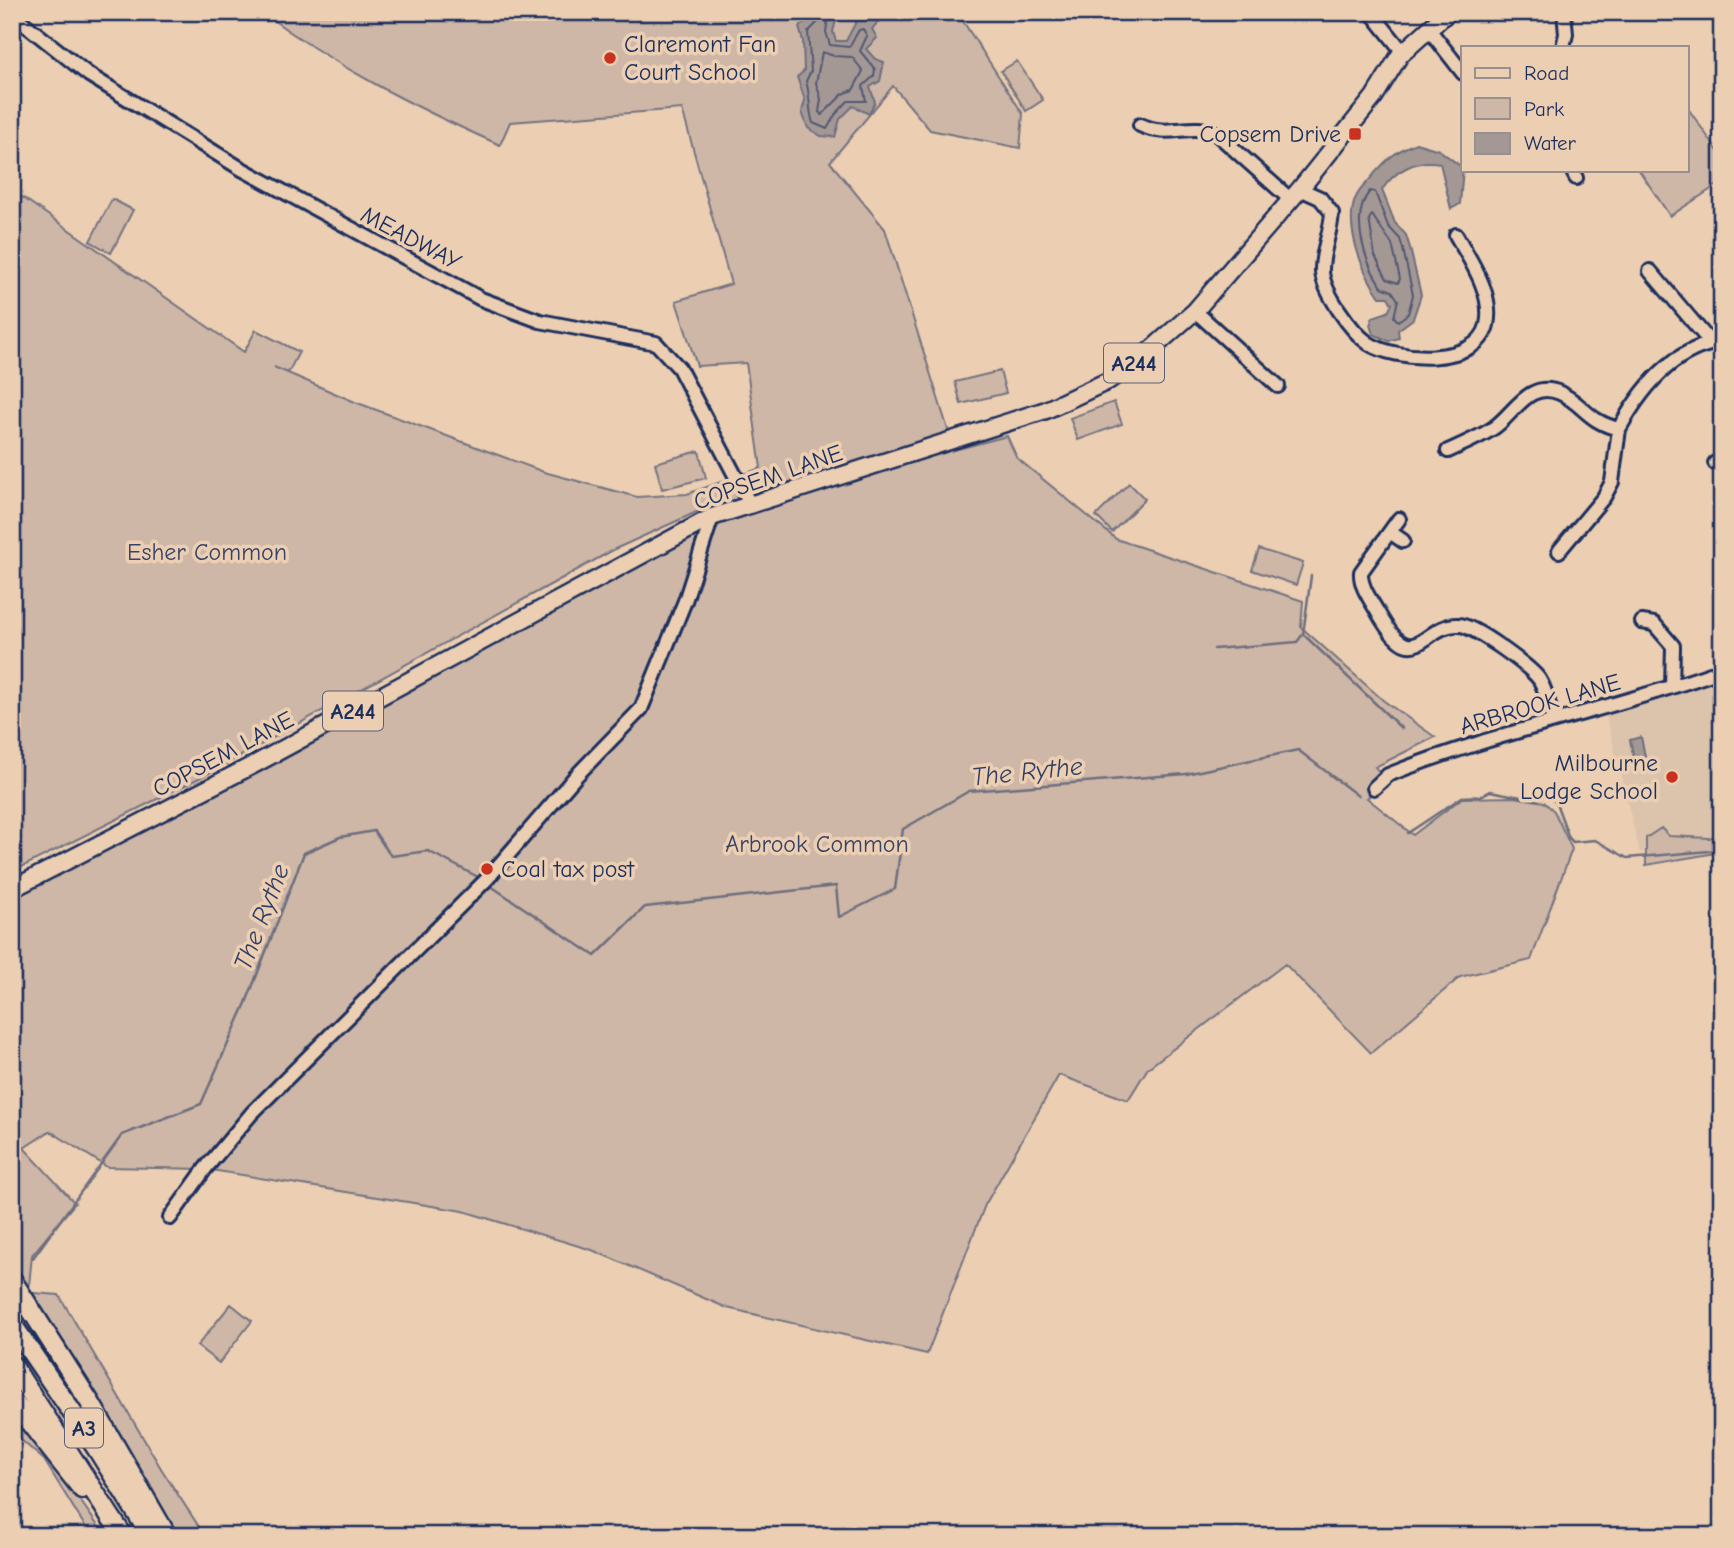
<svg xmlns="http://www.w3.org/2000/svg" width="1734" height="1548" viewBox="0 0 1734 1548" font-family="'Comic Neue',sans-serif">
	<rect width="100%" height="100%" fill="#eccfb2"/>
	<filter id="ink" filterUnits="userSpaceOnUse"><feTurbulence type="fractalNoise" baseFrequency=".0143" numOctaves="2"/><feDisplacementMap in="SourceGraphic" scale="14" xChannelSelector="R" yChannelSelector="G"/><feConvolveMatrix kernelMatrix="1 2 1 2 8 2 1 2 1" color-interpolation-filters="sRGB"/></filter>
	<g filter="url(#ink)">
		<path fill="#dcc3ac" d="M1722,679V843L1640,853L1605,712Z"/>
		<path fill="#ceb7a6" stroke="#747382" stroke-width="2" d="M262,12H957L1023,114L1020,148L930,130L893,86L830,162L885,229L950,436L769,492L701,510L615,549L213,771L12,872V190L244,352L256,330L299,352L288,373L274,367L355,402L544,472L637,497L687,494L761,468L746,363L697,366L676,301L731,284L682,109L510,122L500,145C416,108 336,67 262,12Z
			M1017,61L1043,100L1026,111L1001,71Z
			M1687,107L1722,157V182L1670,216L1639,170H1687Z
			M112,199L133,210L111,253L90,241Z
			M1000,371L1006,393L961,404L955,382Z
			M1114,402L1122,424L1078,440L1070,418Z
			M1007,436L1017,458L1116,539L1303,601L1301,627L1384,701L1435,737L1375,767L1387,780L1367,798L1413,835L1462,798L1514,797L1544,802L1554,811L1572,849L1531,960L1460,977L1371,1053L1285,964L1148,1068L1128,1100L1059,1075L985,1205L927,1354L727,1308L592,1250L463,1211L205,1169L107,1167L50,1131L24,1148L75,1203L32,1255L29,1286L24,1289L12,1268V895L678,540L785,495Z
			M699,451L706,478L662,489L655,463Z
			M1129,483L1145,499L1112,532L1096,516Z
			M1259,549L1303,563L1296,585L1252,570Z
			M1661,828L1669,836L1709,838L1722,834V852L1646,865V838Z
			M34,1293L59,1295L162,1470L205,1536H173L29,1296Z
			M231,1304L252,1321L219,1363L197,1346Z
			M12,1412L47,1453L105,1536H91L44,1460L12,1432Z"/>
		<path fill="#a49895" stroke="#6d6e7f" stroke-width="2" d="M817,12H838L833,32L836,41H846L857,20L854,12H886L872,29L877,38L866,49L875,59L884,62L880,81L870,87L875,102L869,114L853,106L840,119L835,137L821,136L808,128L802,112L805,100L797,77L804,71L803,41L799,27Z
			M1416,143L1439,150L1463,168L1460,204L1451,209L1440,163C1417,158 1394,171 1382,190L1395,223L1406,235L1410,248L1421,295L1413,319L1398,330L1399,338L1389,341L1373,334L1370,325L1373,317L1388,312L1392,304L1388,297H1380C1363,274 1342,224 1357,195C1361,188 1369,181 1374,174C1388,158 1396,151 1416,143Z
			M1641,737L1647,766L1636,768L1630,740Z"/>
		<g fill="none" stroke-linecap="round" stroke-linejoin="round">
			<path stroke="#525974" stroke-width="2" d="M822,12L821,19L808,32L811,71L806,81C811,98 808,108 813,123L827,129L835,115L848,101H866L863,86L874,76L875,69L860,51L867,36L863,29L859,30L849,47L830,45L826,32L829,12
				M822,52L834,56L852,57L863,71L853,90L843,94L822,115L819,112L821,99L816,83Z
				M1370,191L1375,192L1388,226L1400,239L1403,249L1413,295L1408,314L1398,321L1394,317L1398,300L1392,291L1382,287C1365,264 1349,216 1370,191Z
				M1372,215L1392,244L1400,279L1398,283L1387,279L1375,256L1369,219Z"/>
			<path stroke="#6d6e7f" stroke-width="2.5" d="M1304,635L1402,729
				M1214,649L1297,642L1303,634L1311,576
				M1408,833L1462,797L1481,796L1490,791L1537,800L1547,794L1556,803L1569,838L1573,842L1595,840L1627,858L1722,850
				M488,884L595,956L645,907L836,886L839,917L895,889L903,829L969,791L1186,774L1298,750L1358,796
				M33,1258L122,1135L201,1104L246,1003L304,853L340,837L374,831L391,856L428,851L480,878"/>
			<defs>
				<path id="minor" d="M1371,12L1403,52
					M12,14L89,75L240,168L481,299L540,321L656,343L679,368L750,504
					M1428,28L1463,73
					M1563,47L1566,34L1564,12
					M1140,125C1170,139 1191,121 1217,134L1291,200
					M1572,170L1576,178
					M1300,189L1320,198L1332,213C1331,233 1321,253 1322,272C1324,293 1351,331 1368,343C1395,361 1477,367 1487,325C1494,294 1470,260 1456,235
					M1650,271L1711,343
					M1195,311L1278,386
					M1619,429C1641,389 1674,347 1722,342
					M1448,451C1463,444 1478,438 1492,429C1514,415 1528,379 1560,393C1584,404 1586,421 1619,429L1612,482L1604,497L1559,551
					M1715,463H1722
					M1399,519L1361,572C1360,586 1370,599 1377,611C1415,680 1422,623 1459,625C1474,625 1530,667 1539,679C1547,691 1549,707 1553,720
					M1390,532L1403,541
					M1642,622L1654,624L1673,646L1672,687
					M1374,788L1388,775C1497,731 1612,710 1722,670
					M170,1218L205,1169L252,1113L487,879L576,776L641,709L685,601L712,517"/>
				<path id="major" d="M12,889L257,763L712,517L1046,410L1108,381L1144,356L1195,311L1300,189L1374,97L1400,55L1448,12"/>
				<path id="highway" d="M12,1280L91,1404L167,1536
					M12,1324L97,1449L151,1536
					M12,1365L123,1536
					M12,1400L82,1489"/>
			</defs>
			<use href="#minor" stroke="#1b2f5e" stroke-width="18"/>
			<use href="#major" stroke="#1b2f5e" stroke-width="21"/>
			<use href="#highway" stroke="#1b2f5e" stroke-width="23"/>
			<use href="#minor" stroke="#eccfb2" stroke-width="12"/>
			<use href="#major" stroke="#eccfb2" stroke-width="16"/>
			<use href="#highway" stroke="#eccfb2" stroke-width="18"/>
		</g>
	</g>
	<g fill="#c8321e" stroke="#eccfb2" stroke-width="2.5">
		<circle cx="610" cy="58" r="7"/>
		<rect x="1348" y="127" width="14" height="14" rx="3.5"/>
		<circle cx="1672" cy="777" r="7"/>
		<circle cx="487" cy="869" r="7"/>
	</g>
	<g text-anchor="middle" stroke-width="7" stroke-linejoin="round" paint-order="stroke">
		<g fill="#eccfb2" stroke="#5a5f77" stroke-width="2">
			<rect x="1104" y="343.5" width="60" height="39" rx="5"/>
			<rect x="323" y="691.5" width="60" height="39" rx="5"/>
			<rect x="65" y="1408.5" width="38" height="39" rx="5"/>
		</g>
		<g font-size="23" font-weight="bold" fill="#1b2f5e">
			<text x="1134" y="371">A244</text>
			<text x="353" y="719">A244</text>
			<text x="84" y="1436">A3</text>
		</g>
		<g font-size="24" fill="#1b2f5e" stroke="#eccfb2" text-anchor="start">
			<text x="624" y="52">Claremont Fan<tspan x="624" dy="28">Court School</tspan></text>
			<text x="1341" y="142" text-anchor="end">Copsem Drive</text>
			<text x="1658" y="771" text-anchor="end">Milbourne<tspan x="1658" dy="28">Lodge School</tspan></text>
			<text x="501" y="877">Coal tax post</text>
		</g>
		<g font-size="24" fill="#1b2f5e" stroke="#eccfb2">
			<text transform="translate(411 238) rotate(28)" y="8">MEADWAY</text>
			<text transform="translate(768 477) rotate(-19)" y="8">COPSEM LANE</text>
			<text transform="translate(1540 704) rotate(-16)" y="8">ARBROOK LANE</text>
			<text transform="translate(223 754) rotate(-28)" y="8">COPSEM LANE</text>
		</g>
		<g font-size="24" fill="#364369" stroke="#eccfb2">
			<text x="207" y="560">Esher Common</text>
			<text x="817" y="852">Arbrook Common</text>
		</g>
		<g font-size="26" font-style="italic" fill="#303f66" stroke="#eccfb2">
			<text transform="translate(1027 771) rotate(-6)" y="9">The Rythe</text>
			<text transform="translate(261 917) rotate(-69)" y="9">The Rythe</text>
		</g>
	</g>
	<rect width="1734" height="1548" fill="none" stroke="#eccfb2" stroke-width="42"/>
	<rect x="21" y="21" width="1692" height="1506" fill="none" stroke="#1b2f5e" stroke-width="2.5" filter="url(#ink)"/>
	<rect x="1461" y="46" width="228" height="126" fill="#eccfb2" stroke="#988f90" stroke-width="2"/>
	<rect x="1475" y="68" width="35" height="10" fill="#eccfb2" stroke="#988f90" stroke-width="2"/>
	<text x="1524" y="80" font-size="21" fill="#1b2f5e">Road</text>
	<rect x="1475" y="98" width="35" height="21" fill="#ceb7a6" stroke="#988f90" stroke-width="2"/>
	<text x="1524" y="116" font-size="21" fill="#1b2f5e">Park</text>
	<rect x="1475" y="133" width="35" height="21" fill="#a49895" stroke="#988f90" stroke-width="2"/>
	<text x="1524" y="150" font-size="21" fill="#1b2f5e">Water</text>
</svg>
